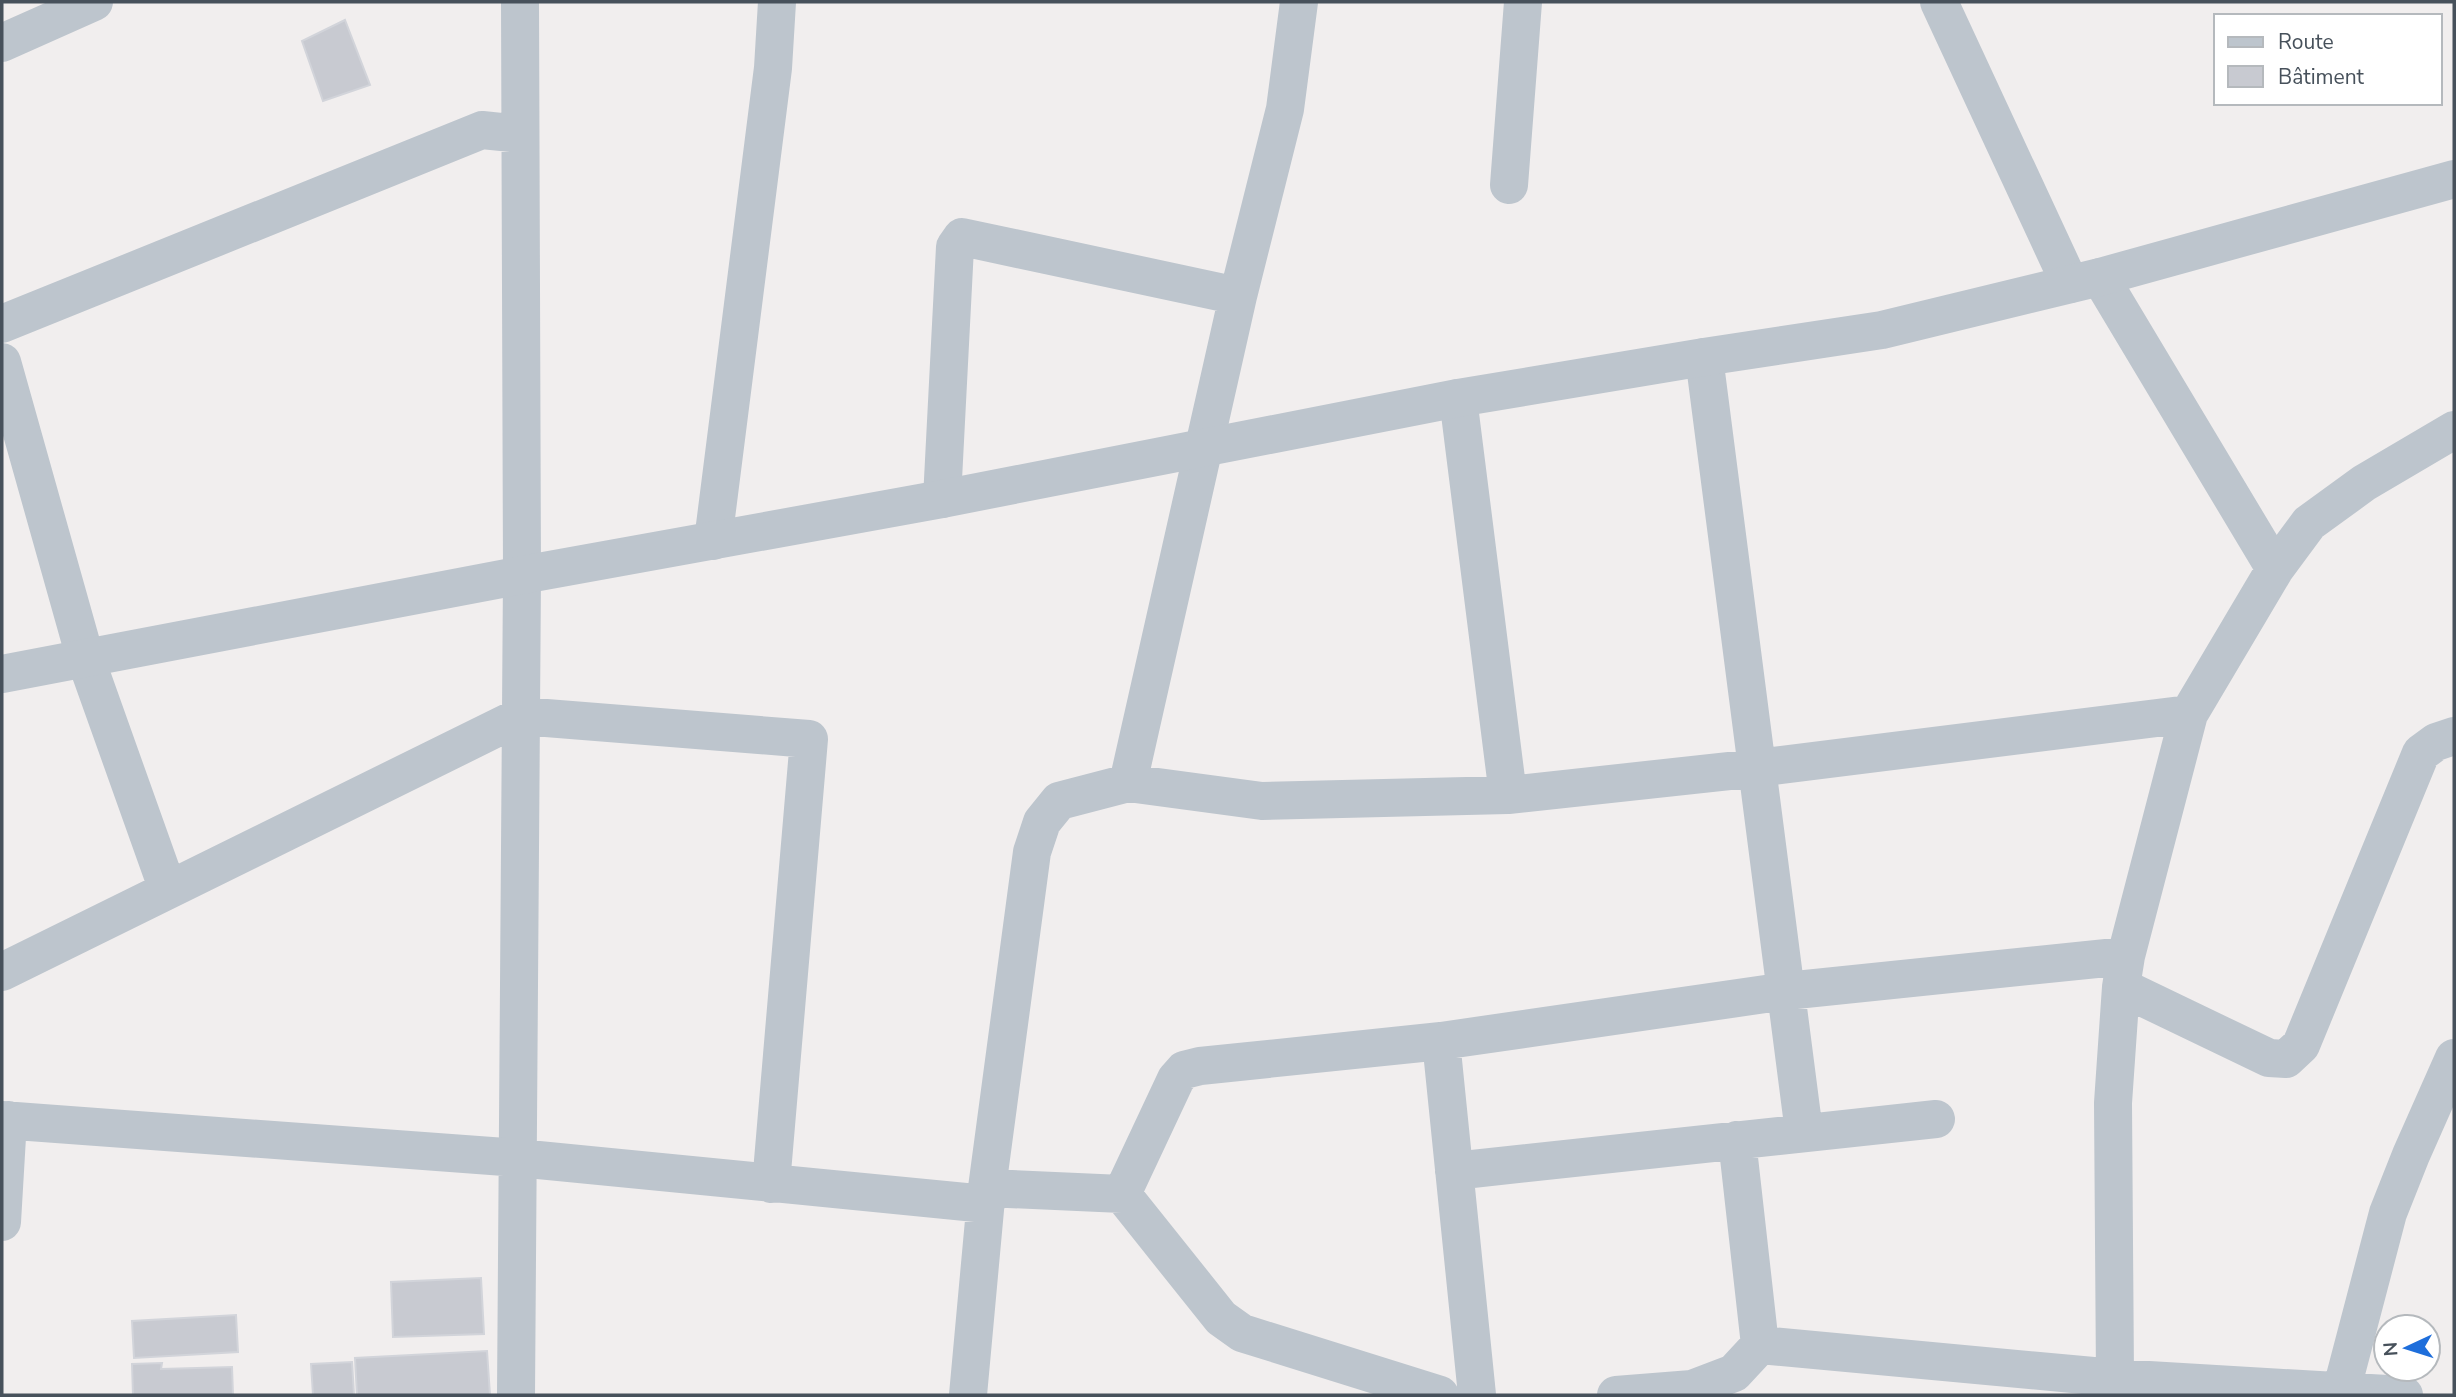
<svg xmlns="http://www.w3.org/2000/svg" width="2456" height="1397" font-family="'Nunito Sans',sans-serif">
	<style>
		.building { fill: #c8cad1; stroke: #d2d4da; stroke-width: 2 }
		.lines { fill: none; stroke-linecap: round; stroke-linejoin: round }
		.minor { stroke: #bdc5cd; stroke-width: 38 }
		.tertiary { stroke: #bdc5cd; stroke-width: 38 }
	</style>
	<rect width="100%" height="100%" fill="#f1eeee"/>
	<path class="building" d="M345 20 370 85 323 101 302 41Z
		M481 1278 484 1334 393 1337 391 1282Z
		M236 1315 238 1352 134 1358 132 1321Z
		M487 1351 490 1395H357L355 1358Z
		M352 1362 354 1395H313L311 1364Z
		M162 1363 161 1369 232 1367 233 1395H133L132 1364Z"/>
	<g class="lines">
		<path class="minor" d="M1939 2 2070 284
			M2 43 94 2
			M1509 185 1523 2
			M2100 277 2275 569
			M2 324 482 130 520 134
			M1704 357 1804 1132
			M2 362 85 657 168 890
			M1458 398 1508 795
			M942 499 955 247 962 237 1238 296
			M713 541 773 68 777 2
			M1128 783 1238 296 1285 109 1299 2
			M2 972 521 716 809 739 771 1184
			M2121 987 2269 1058 2286 1059 2301 1045 2421 753 2436 742 2454 736
			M1441 1041 1477 1395
			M2 1120 518 1158 986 1204
			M1737 1140 1760 1345 2115 1378 2404 1395
			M1454 1171 1936 1119
			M987 1188 1122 1194 1176 1079 1184 1070 1200 1066 1441 1041 1786 991 2126 956
			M1122 1194 1221 1318 1242 1333 1440 1395
			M2 1222 8 1120
			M2341 1392 2388 1213 2411 1155 2454 1058
			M516 1395 522 575 520 2
			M968 1395 987 1188 1032 852 1042 822 1059 801 1128 783 1262 801 1508 795 1757 768 2189 714 2275 569 2309 523 2364 483 2454 430
			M1616 1395 1692 1389 1734 1373 1760 1345
			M2101 1395 2115 1378 2113 1103 2121 987 2126 956 2189 714"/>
		<path class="tertiary" d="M2 674 522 575 942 499 1458 398 1704 357 1882 330 2100 277 2454 179"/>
	</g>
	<rect width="2456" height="1397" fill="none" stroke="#47515b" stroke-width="7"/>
	<rect x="2214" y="14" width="228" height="91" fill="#ffffff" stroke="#b5b9bd" stroke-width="2"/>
	<rect x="2228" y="37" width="35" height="10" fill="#bdc5cd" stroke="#b5b9bd" stroke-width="2"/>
	<text x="2278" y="49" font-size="21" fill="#47515b">Route</text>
	<rect x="2228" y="66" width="35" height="21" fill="#c8cad1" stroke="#b5b9bd" stroke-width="2"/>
	<text x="2278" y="84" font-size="21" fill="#47515b">Bâtiment</text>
	<g transform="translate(2407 1348) rotate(266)"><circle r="33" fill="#ffffff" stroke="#b5b9bd" stroke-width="2"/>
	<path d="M0-5L12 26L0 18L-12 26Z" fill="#1e6edb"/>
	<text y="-10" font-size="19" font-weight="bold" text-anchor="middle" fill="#47515b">N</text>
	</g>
</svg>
